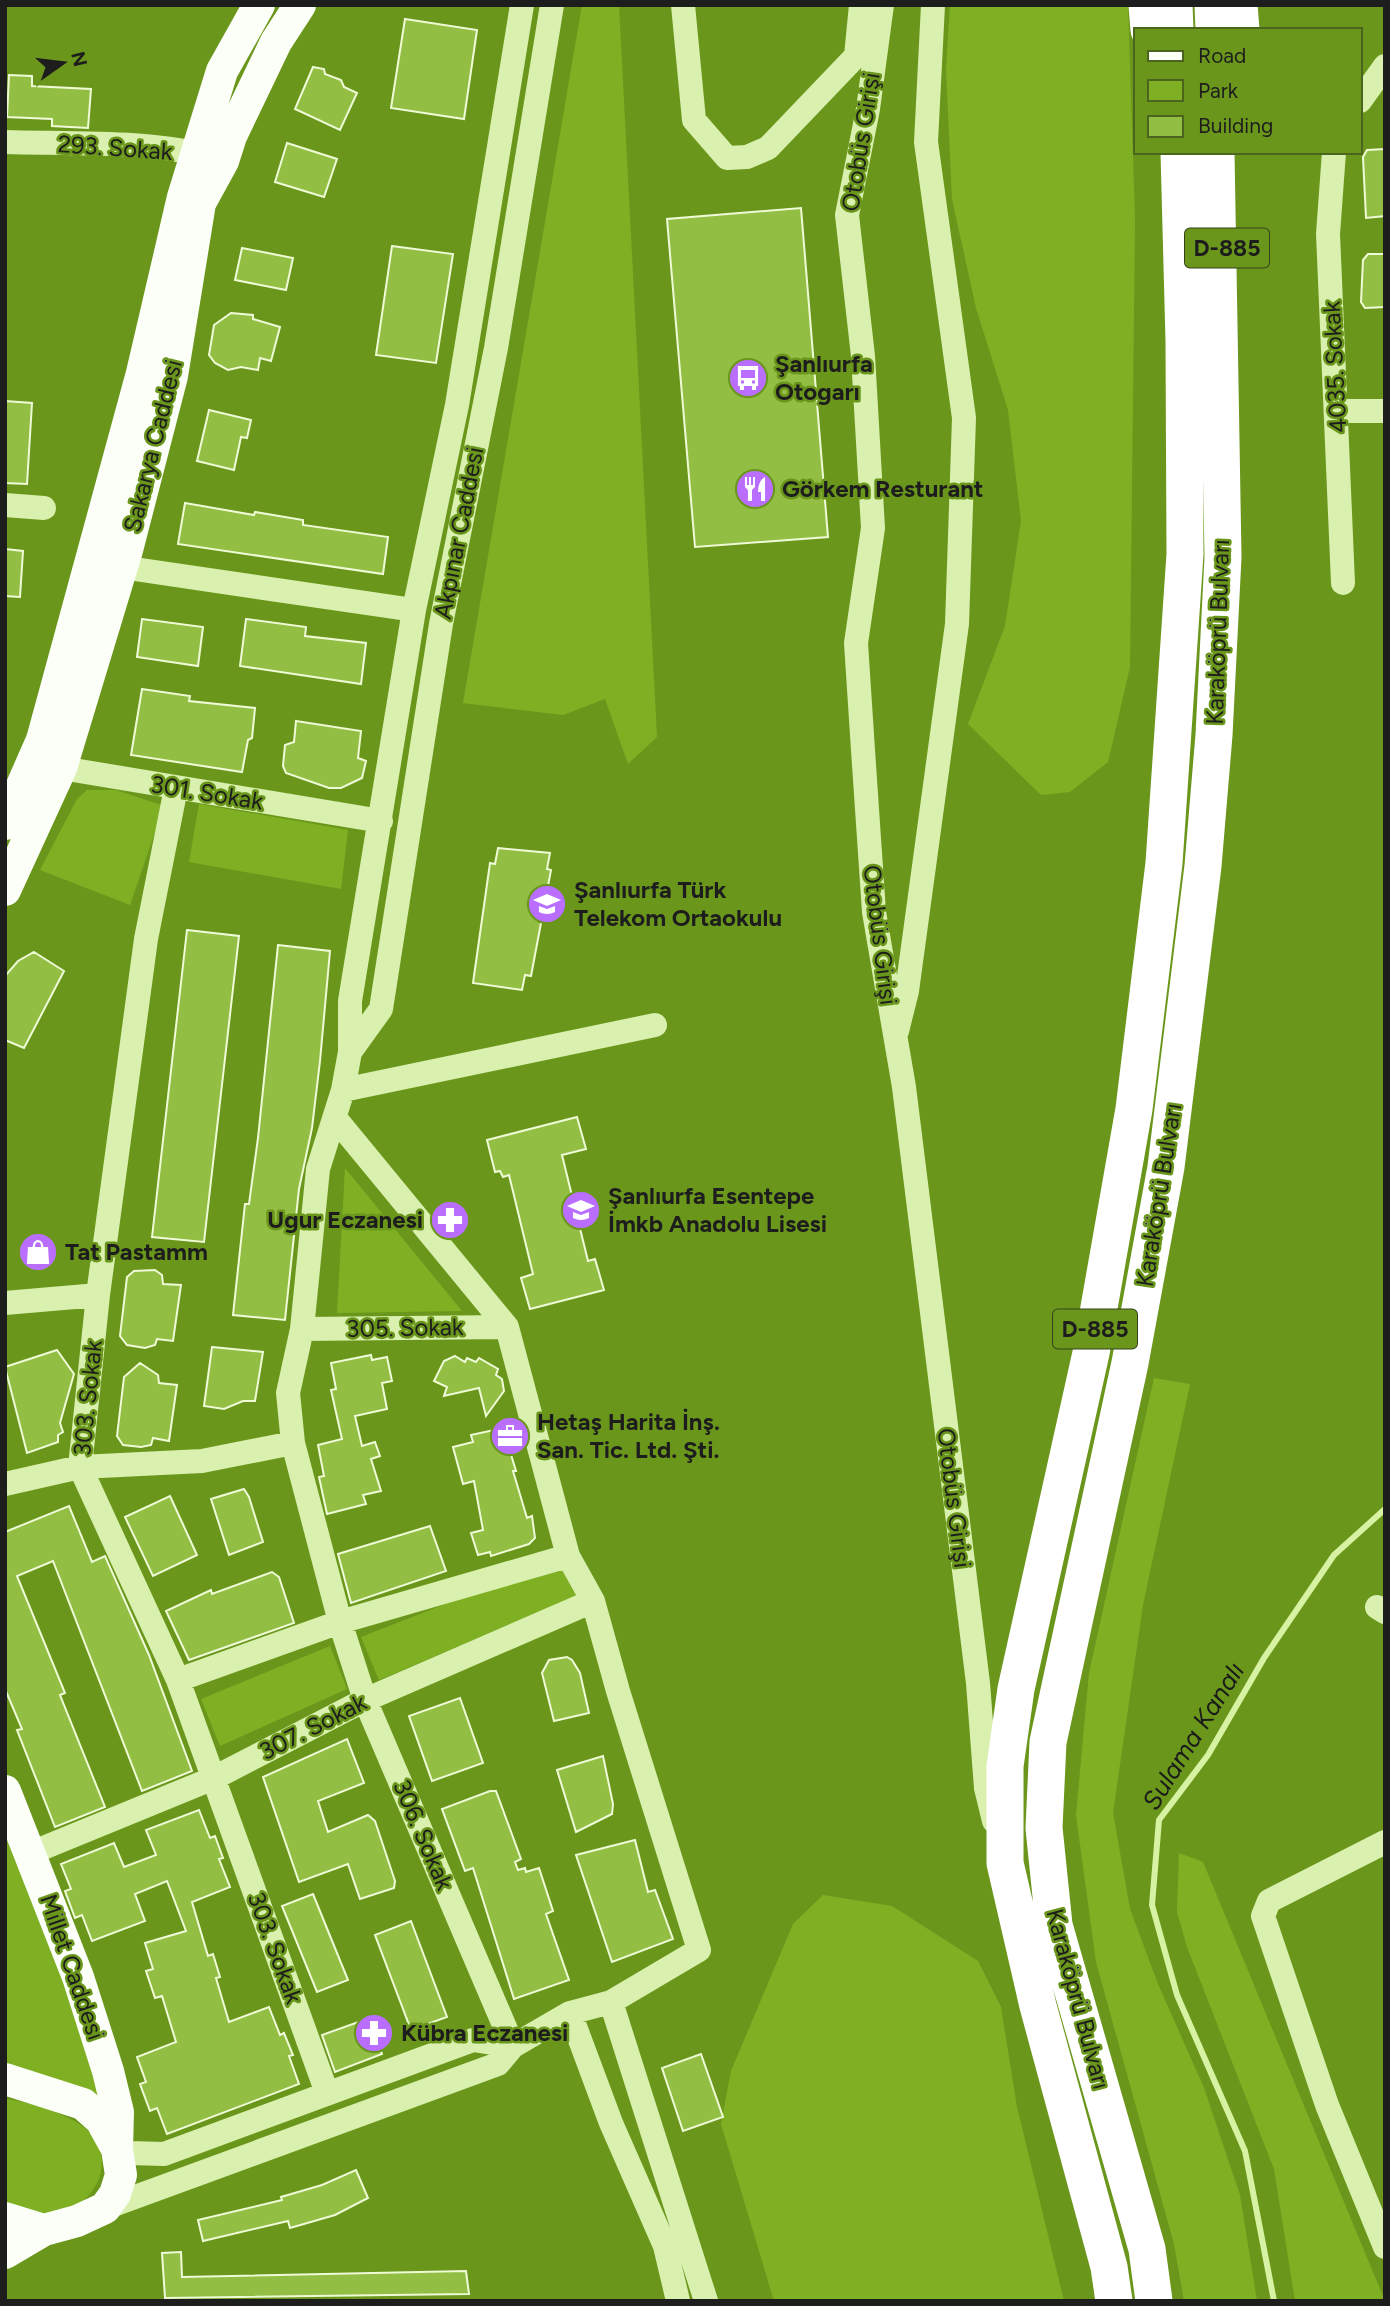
<svg xmlns="http://www.w3.org/2000/svg" width="1390" height="2306" font-family="Figtree,sans-serif">
	<style>
		.green { fill: #7fb024 }
		.lines { fill: none; stroke-linecap: round; stroke-linejoin: round }
		.stream { stroke: #d7f2a2; stroke-width: 6 }
		.building { fill: #92be44; stroke: #eefbd6; stroke-width: 2 }
		.minor { stroke: #d9f0af; stroke-width: 24 }
		.major { stroke: #fcfff8; stroke-width: 32 }
		.highway { stroke: #fff; stroke-width: 37 }
		.labels { text-anchor: middle; stroke-width: 5; stroke-linejoin: round; paint-order: stroke }
		.shield { fill: #6a971b; stroke: #34421c; stroke-width: 2 }
		.shield-label { font-size: 23px; font-weight: bold; fill: #1d1d1d }
		.street-label { font-size: 24px; fill: #1d1d1d; stroke: #6a971b }
		.poi-label { font-size: 24px; font-weight: bold; fill: #1d1d1d; stroke: #6a971b; text-anchor: start }
		.water-label { font-size: 26px; font-style: italic; fill: #1b1c1a; stroke: #6a971b }
	</style>
	<rect width="100%" height="100%" fill="#6a971b"/>
	<path class="green" d="M582 5H619L657 737 628 764 605 699 563 715 463 703Z
		M950 5H1128L1135 220 1130 667 1108 762 1070 792 1041 795 968 724 1005 626 1021 521 1008 410 976 308 952 199 946 70Z
		M87 790H116L164 806 130 905 40 870 77 799Z
		M199 804 348 830 341 889 189 862Z
		M345 1168 462 1311 337 1313Z
		M1154 1378 1190 1384 1143 1605 1113 1813 1130 1909 1158 1984 1204 2088 1240 2195 1257 2301H1184L1174 2244 1096 1962 1076 1815 1089 1673Z
		M568 1556 581 1594 379 1680 361 1637Z
		M330 1646 347 1689 220 1746 201 1699Z
		M5 1828 82 2031 102 2099 5 2070Z
		M1179 1853 1203 1862 1385 2301H1295L1274 2169 1187 1947 1177 1912Z
		M823 1895 892 1906 978 1961 1001 2007 1017 2107 1064 2301H774L721 2124 731 2071 793 1924Z
		M5 2099C27 2101 68 2114 85 2128 123 2162 91 2213 47 2216 35 2217 17 2209 5 2206Z"/>
	<g class="lines">
		<path class="stream" d="M1274 2301 1245 2151 1177 1995 1152 1905 1159 1820 1208 1755 1264 1658 1334 1555 1385 1509"/>
	</g>
	<path class="building" d="M405 19 477 30 464 119 391 108Z
		M313 67 324 69 325 74 341 80 344 87 357 93 340 130 295 109Z
		M9 75 32 76V86L91 89 88 128 52 126V119L7 117Z
		M287 143 337 159 324 197 275 182Z
		M1385 149V216L1366 218 1363 157 1367 150Z
		M801 208 828 537 695 547 667 219Z
		M392 246 453 254 436 363 376 355Z
		M242 248 293 258 286 290 235 280Z
		M1368 254H1385V307L1365 308 1361 302 1363 260Z
		M231 313 253 315V319L280 327 271 361 260 358 258 370 241 367 228 370 215 363 209 355 214 325Z
		M5 401 32 403 27 484 5 483Z
		M209 410 251 420 247 438 241 437 234 470 197 461Z
		M185 503 254 515 255 512 303 520V525L388 537 383 574 178 544Z
		M5 549 23 551 20 597 5 596Z
		M142 619 203 627 198 666 137 657Z
		M246 619 306 627 305 636 366 643 361 684 240 666Z
		M142 689 190 696 189 701 255 708 252 738 248 740 242 772 131 755Z
		M296 721 361 731 358 758 366 761 362 778 341 788H329L286 773 283 766 285 745 294 742Z
		M498 848 550 853 547 869 551 870 531 976 525 975 522 990 473 983 490 863 495 864Z
		M187 930 239 936 204 1242 152 1237Z
		M278 945 330 951 320 1061 312 1128 299 1189 285 1320 233 1315 245 1204H249L258 1138Z
		M34 952 64 971 24 1048 5 1040V976L18 961Z
		M577 1117 586 1149 562 1155 588 1261 595 1259 604 1290 530 1309 521 1278 533 1274 509 1175 503 1177 500 1171 495 1172 487 1140Z
		M155 1270 162 1275 163 1284 181 1285 173 1341 157 1339 155 1345 145 1348 127 1345 120 1336 127 1277 134 1271Z
		M212 1347 263 1352 255 1401H243L224 1409 204 1406Z
		M57 1350 74 1374 60 1423 63 1432 58 1435V1442L27 1453 5 1367Z
		M371 1355 372 1360 387 1357 392 1381 382 1383 387 1409 355 1416 362 1446 375 1442 380 1456 371 1459 381 1491 363 1495 366 1504 327 1514 319 1477 324 1476 318 1445 342 1439 331 1390 336 1389 331 1363Z
		M455 1356 465 1362 467 1358 476 1362 479 1358 498 1369 496 1375 502 1379 504 1391 486 1416 479 1388 444 1396 447 1387 434 1381 444 1361Z
		M140 1363 158 1375 159 1383 177 1385 169 1441 153 1438 151 1445 141 1447 123 1445 117 1436 124 1377Z
		M494 1430 506 1438 516 1471H513L527 1518 532 1516 535 1538 529 1544 491 1556 490 1552 478 1555 471 1533 483 1530 474 1481 463 1484 453 1447 473 1442 471 1435Z
		M244 1489 249 1497 263 1542 229 1555 211 1499Z
		M170 1496 197 1555 153 1576 125 1517Z
		M69 1506 92 1562 105 1556 149 1655 192 1771 142 1791 53 1561 17 1576 65 1693 60 1695 105 1807 55 1827 17 1730 22 1729 5 1689V1532Z
		M430 1526 446 1571 351 1603 338 1554Z
		M272 1572 279 1577 294 1623 189 1660 166 1611 211 1590 212 1594Z
		M567 1657 572 1660 580 1673 589 1713 554 1721 542 1673 549 1660Z
		M460 1698 483 1763 432 1781 409 1716Z
		M347 1739 364 1783 318 1801 328 1832 368 1815 375 1821 395 1881 394 1888 360 1899 348 1864 299 1882 263 1777Z
		M603 1756 613 1804 612 1814 576 1832 557 1770Z
		M490 1791H496L521 1859 515 1862 518 1870 525 1868 526 1872 539 1868 553 1911 546 1914 569 1980 514 1999 473 1868 465 1871 442 1809Z
		M199 1810 210 1838 215 1836 223 1858 219 1859 230 1887 192 1902 208 1956 213 1954 220 1977 216 1978 229 2022 269 2007 280 2035 284 2033 293 2055 289 2056 299 2084 167 2134 157 2108 150 2111 140 2084 146 2082 137 2057 176 2042 162 1996 155 1998 146 1971 153 1969 145 1943 186 1931 167 1881 135 1894 145 1921 92 1941 82 1915 75 1918 65 1891 71 1889 61 1864 114 1843 124 1867 156 1855 146 1830Z
		M635 1840 648 1892 655 1890 673 1939 612 1962 576 1855Z
		M313 1894 348 1980 317 1992 282 1906Z
		M411 1921 447 2017 411 2030 375 1935Z
		M364 2020 370 2036 375 2035 382 2054 335 2072 322 2035Z
		M701 2054 723 2117 683 2131 662 2068Z
		M356 2170 368 2198 335 2215 290 2228 288 2221 203 2241 198 2220 282 2200 281 2197 322 2185Z
		M181 2252 182 2277 466 2271 469 2294 165 2298 162 2253Z"/>
	<g class="lines">
		<path class="minor" d="M683 5 694 120 727 158 747 157 768 148 856 56 861 5
			M882 5 868 109 847 215 863 356 873 528 856 643 863 750 874 912 904 1087 978 1683 986 1788 994 1821
			M1360 101 1385 66
			M5 142C65 144 157 140 212 158
			M1334 152 1328 234 1343 583
			M1337 411H1385
			M5 505 44 508
			M121 567 414 610
			M43 765 381 821
			M176 788 146 939 98 1295 80 1467 178 1680 327 2093
			M897 1031 907 991 957 624 964 418 926 142 933 5
			M350 1052 381 1009 441 624 496 348 552 5
			M343 1090 655 1025
			M5 1303 98 1295
			M302 1329 507 1327
			M5 1484 80 1467 202 1461 293 1443
			M1377 1607 1385 1612
			M178 1680 340 1622 568 1556
			M1385 1842 1269 1901 1263 1916 1327 2105 1385 2247
			M31 1853 214 1778 365 1700 593 1601
			M611 2002 706 2301
			M570 2013 611 2123 665 2246 678 2301
			M513 2046 365 1700 340 1622 293 1443 288 1393 302 1329 318 1169 343 1090 350 1052V1001L414 610 457 405 522 5
			M117 2149 129 2153 164 2154 473 2040 513 2046
			M105 2208 498 2064 513 2046 570 2013 611 2002 699 1950 618 1691 593 1601 568 1556 507 1327 335 1118"/>
		<path class="major" d="M5 824 42 740 142 373 183 197 222 71 259 5
			M5 890 61 768 127 550 172 376 200 203 223 161 231 136 276 42 300 5
			M5 1791 78 1977 108 2071 118 2112 117 2149
			M5 2079 83 2104 101 2120 117 2149 121 2175 115 2194 105 2208 77 2221 44 2230 5 2218
			M5 2253 44 2230"/>
		<path class="highway" d="M1147 5 1149 30
			M1174 5 1175 30
			M1213 5 1214 30
			M1239 5 1241 30
			M1114 2301 1109 2267 1038 2006 1005 1863V1766L1016 1689 1091 1353 1134 1109 1164 863 1185 554 1184 341 1179 152
			M1154 2301 1147 2249 1054 1925 1044 1828 1048 1742 1130 1363 1166 1167 1203 866 1214 735 1223 557 1216 152"/>
	</g>
	<defs>
		<g id="bus-disc" transform="scale(2.0125)"><circle r="9.5" fill="#b96eff" stroke="#6a971b"/><path d="M-5-6H5V4H4V6H2V4H-2V6H-4V4H-5ZM-3.5-4V0h7V-4ZM-3.5 1.2v1.5H-2V1.2ZM2 1.2v1.5H3.5V1.2Z" fill="#fff"/></g>
		<g id="restaurant-disc" transform="scale(2.0125)"><circle r="9.5" fill="#b96eff" stroke="#6a971b"/><path d="M-5-6h1v4h1v-4h1v4h1v-4h1v5L-1.5 .5V6h-2V.5L-5-1ZM5-6V6H3V1.5H1.5Q1.5-4 5-6Z" fill="#fff"/></g>
		<g id="school-disc" transform="scale(2.0125)"><circle r="9.5" fill="#b96eff" stroke="#6a971b"/><path d="M0-5L7-2L0 1L-7-2ZM-4 1L0 2.5L4 1V4Q0 6-4 4Z" fill="#fff"/></g>
		<g id="pharmacy-disc" transform="scale(2.0125)"><circle r="9.5" fill="#b96eff" stroke="#6a971b"/><path d="M-2-6h4v4h4v4h-4v4h-4v-4h-4v-4h4Z" fill="#fff"/></g>
		<g id="shop-disc" transform="scale(2.0125)"><circle r="9.5" fill="#b96eff" stroke="#6a971b"/><path d="M-5-2.5h2.3a2.7 3.5 0 0 1 5.4 0H5L5.5 6h-11ZM-1.5-2.5h3a1.5 2.3 0 0 0-3 0Z" fill="#fff"/></g>
		<g id="office-disc" transform="scale(2.0125)"><circle r="9.5" fill="#b96eff" stroke="#6a971b"/><path d="M-6-3h4V-5.5h4V-3h4V5H-6ZM-1-4.5V-3h2v-1.5ZM-6 0V1H6V0Z" fill="#fff"/></g>
	</defs>
	<g fill-rule="evenodd">
		<use href="#bus-disc" x="748" y="378"/>
		<use href="#restaurant-disc" x="755" y="489"/>
		<use href="#school-disc" x="547" y="904"/>
		<use href="#school-disc" x="581" y="1210"/>
		<use href="#pharmacy-disc" x="450" y="1220"/>
		<use href="#shop-disc" x="38" y="1252"/>
		<use href="#office-disc" x="510" y="1436"/>
		<use href="#pharmacy-disc" x="374" y="2033"/>
	</g>
	<g class="labels">
		<g class="shield">
			<rect x="1185" y="228.5" width="84" height="39" rx="5"/>
			<rect x="1053" y="1309.5" width="84" height="39" rx="5"/>
		</g>
		<g class="shield-label">
			<text x="1227" y="256">D-885</text>
			<text x="1095" y="1337">D-885</text>
		</g>
		<g class="street-label">
			<text transform="translate(861 142) rotate(-81)" y="8">Otobüs Girişi</text>
			<text transform="translate(115 148) rotate(4)" y="8">293. Sokak</text>
			<text transform="translate(1335 367) rotate(-93)" y="8">4035. Sokak</text>
			<text transform="translate(153 446) rotate(-76)" y="8">Sakarya Caddesi</text>
			<text transform="translate(459 533) rotate(-79)" y="8">Akpınar Caddesi</text>
			<text transform="translate(1218 632) rotate(-88)" y="8">Karaköprü Bulvarı</text>
			<text transform="translate(207 793) rotate(9)" y="8">301. Sokak</text>
			<text transform="translate(880 935) rotate(83)" y="8">Otobüs Girişi</text>
			<text transform="translate(1159 1195) rotate(-81)" y="8">Karaköprü Bulvarı</text>
			<text transform="translate(405 1328) rotate(-1)" y="8">305. Sokak</text>
			<text transform="translate(88 1398) rotate(-84)" y="8">303. Sokak</text>
			<text transform="translate(954 1498) rotate(83)" y="8">Otobüs Girişi</text>
			<text transform="translate(313 1727) rotate(-27)" y="8">307. Sokak</text>
			<text transform="translate(423 1835) rotate(67)" y="8">306. Sokak</text>
			<text transform="translate(275 1948) rotate(70)" y="8">303. Sokak</text>
			<text transform="translate(72 1967) rotate(71)" y="8">Millet Caddesi</text>
			<text transform="translate(1078 1999) rotate(75)" y="8">Karaköprü Bulvarı</text>
		</g>
		<g class="poi-label">
			<text x="775" y="372">Şanlıurfa<tspan x="775" dy="28">Otogarı</tspan></text>
			<text x="782" y="497">Görkem Resturant</text>
			<text x="574" y="898">Şanlıurfa Türk<tspan x="574" dy="28">Telekom Ortaokulu</tspan></text>
			<text x="608" y="1204">Şanlıurfa Esentepe<tspan x="608" dy="28">İmkb Anadolu Lisesi</tspan></text>
			<text x="423" y="1228" text-anchor="end">Ugur Eczanesi</text>
			<text x="65" y="1260">Tat Pastamm</text>
			<text x="537" y="1430">Hetaş Harita İnş.<tspan x="537" dy="28">San. Tic. Ltd. Şti.</tspan></text>
			<text x="401" y="2041">Kübra Eczanesi</text>
		</g>
		<g class="water-label">
			<text transform="translate(1193 1736) rotate(-58)" y="9">Sulama Kanalı</text>
		</g>
	</g>
	<rect width="1390" height="2306" fill="none" stroke="#1d1d1d" stroke-width="14"/>
	<rect x="1134" y="28" width="228" height="126" fill="#6a971b" stroke="#4b661c" stroke-width="2"/>
	<rect x="1148" y="51" width="35" height="10" fill="#fcfff8" stroke="#4b661c" stroke-width="2"/>
	<text x="1198" y="63" font-size="21" fill="#1d1d1d">Road</text>
	<rect x="1148" y="80" width="35" height="21" fill="#7fb024" stroke="#4b661c" stroke-width="2"/>
	<text x="1198" y="98" font-size="21" fill="#1d1d1d">Park</text>
	<rect x="1148" y="116" width="35" height="21" fill="#92be44" stroke="#4b661c" stroke-width="2"/>
	<text x="1198" y="133" font-size="21" fill="#1d1d1d">Building</text>
	<g transform="translate(63 63) rotate(76)" stroke="#6a971b" stroke-width="5" paint-order="stroke">
	<path d="M0-5L12 26L0 18L-12 26Z" fill="#1d1d1d"/>
	<text y="-10" font-size="19" font-weight="bold" text-anchor="middle" fill="#1d1d1d">N</text>
	</g>
</svg>
